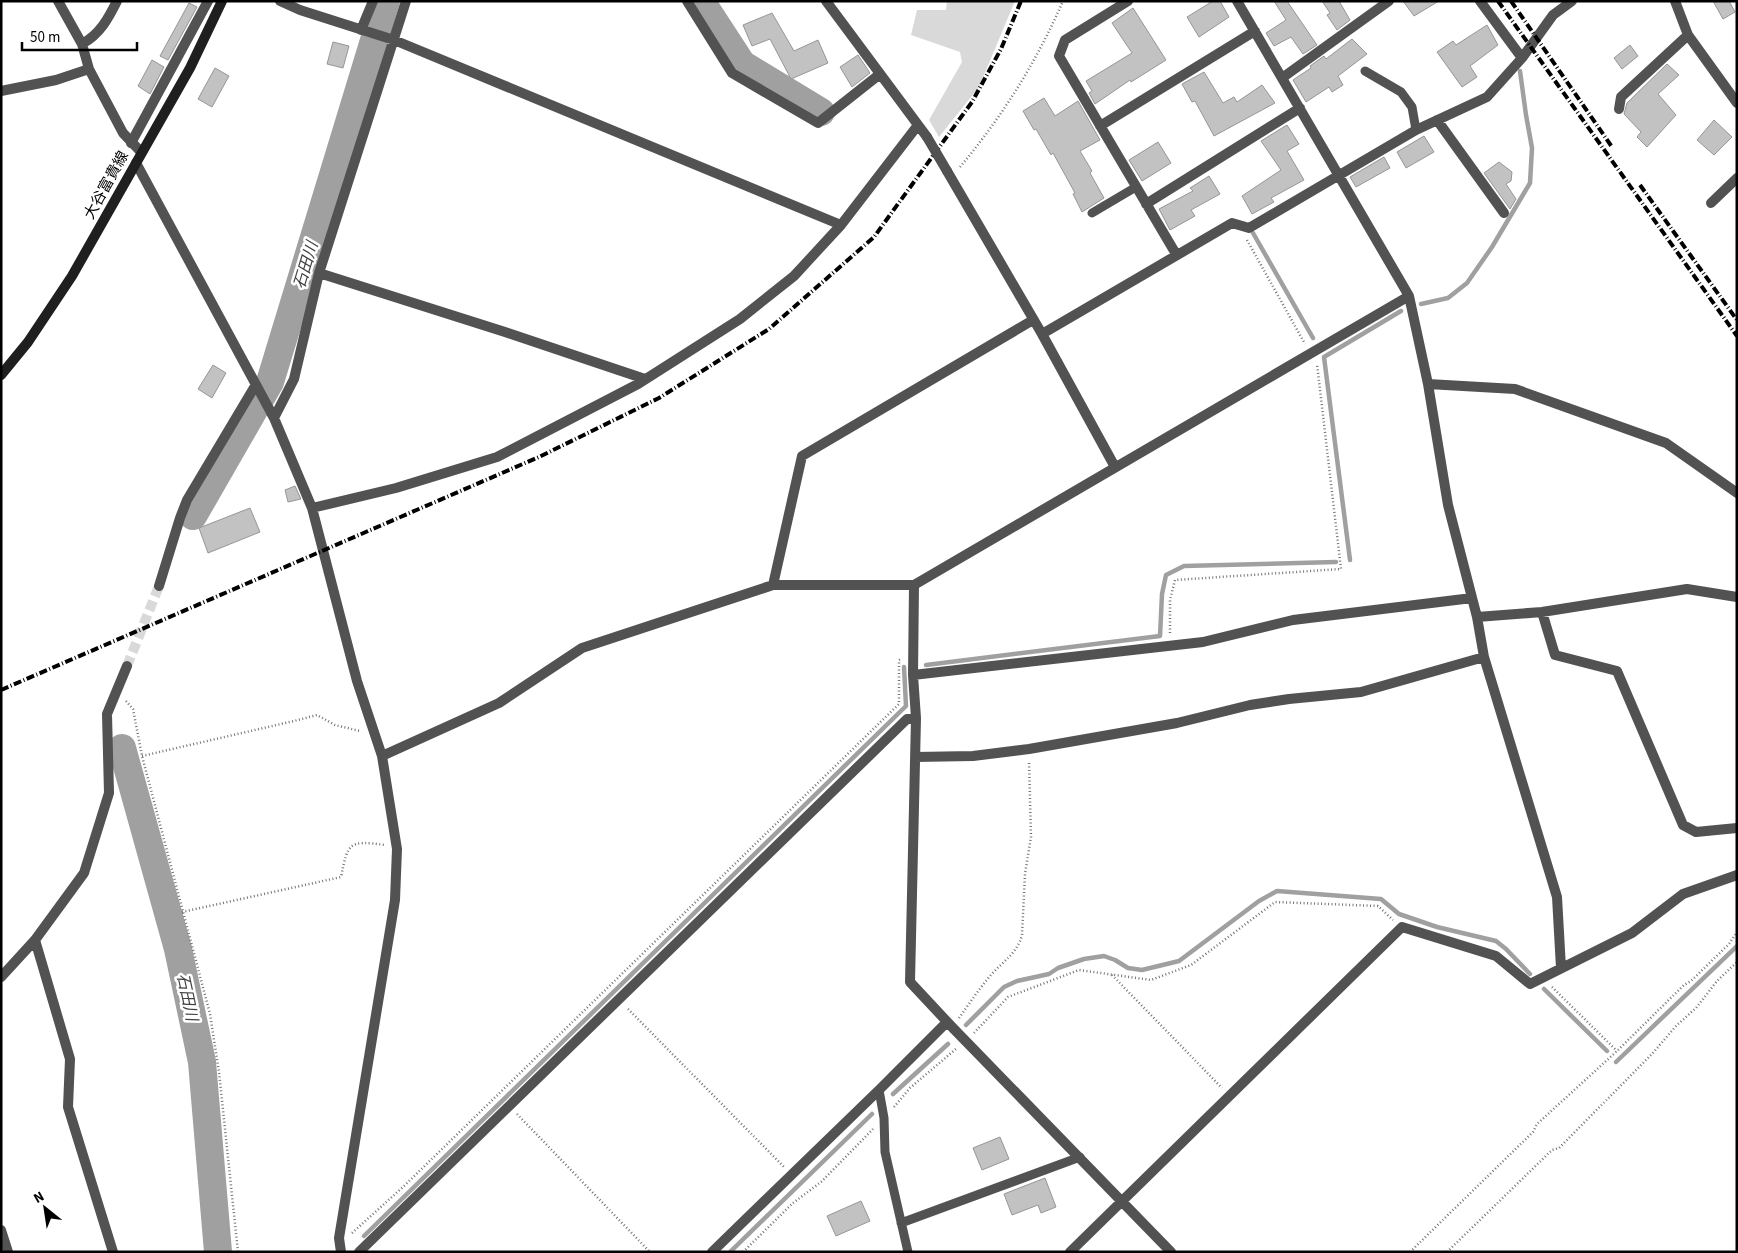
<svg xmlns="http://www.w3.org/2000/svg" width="1738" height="1253" font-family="'Source Sans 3','Noto Sans JP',sans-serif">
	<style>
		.green { fill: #d9d9d9 }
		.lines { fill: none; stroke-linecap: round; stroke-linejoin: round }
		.stream { stroke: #a0a0a0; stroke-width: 4.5 }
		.river { stroke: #a0a0a0; stroke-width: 28 }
		.building { fill: #c2c2c2; stroke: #969696 }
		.minor-tunnel { stroke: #d9d9d9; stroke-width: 10; stroke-dasharray: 10 5; stroke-linecap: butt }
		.path { stroke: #747474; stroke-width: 2.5; stroke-dasharray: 1 2.5; stroke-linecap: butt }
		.service { stroke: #525252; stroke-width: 9 }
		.pedestrian { stroke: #525252; stroke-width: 10 }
		.minor { stroke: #525252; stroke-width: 10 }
		.secondary { stroke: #1f1f1f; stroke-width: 10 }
		.rail { stroke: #000; stroke-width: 4; stroke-dasharray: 8 2.5 1 2.5; stroke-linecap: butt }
		.minor-bridge { stroke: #525252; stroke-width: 10 }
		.labels { text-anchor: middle; stroke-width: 5; stroke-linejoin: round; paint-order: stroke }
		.street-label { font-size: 15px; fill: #000; stroke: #fff }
		.water-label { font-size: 16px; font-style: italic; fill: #414141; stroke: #fff }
	</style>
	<rect width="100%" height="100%" fill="#fff"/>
	<path class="green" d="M947 1H1015L979 87 939 137 929 120 962 62 960 52 911 35 917 10H946Z"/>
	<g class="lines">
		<path class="stream" d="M1253 233 1313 338
			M1421 304 1448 298 1467 283 1492 247 1530 183 1532 148 1526 115 1520 71
			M1350 560 1324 357 1401 311
			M926 665 1160 636 1162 594 1166 575 1184 566 1336 562
			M1544 989 1607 1051
			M966 1025 1004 987 1017 981 1049 974 1058 968 1084 959 1104 956 1115 960 1128 968 1142 970 1179 961 1259 901 1277 891 1381 899 1399 914 1437 927 1496 941 1506 949 1530 974
			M1616 1062 1737 946
			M893 1094 948 1044
			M364 1236 906 706 904 667
			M730 1252 872 1114"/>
		<path class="river" d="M701 1 742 64 821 112
			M193 516 270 382 386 1
			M122 748 178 949 202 1062 218 1252"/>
	</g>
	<path class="building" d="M1213 1H1220L1229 17 1199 37 1187 17Z
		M1274 1H1287L1317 45 1303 54 1291 37 1274 46 1266 33 1286 20Z
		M1322 1H1339L1350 20 1337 30 1327 15 1330 13Z
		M1403 1H1439L1414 16Z
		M1713 1H1729L1735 12 1723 19Z
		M189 3 197 7 168 60 160 56Z
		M1133 8 1166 60 1131 82 1130 80 1095 104 1089 93 1092 91 1086 81 1132 53 1112 23Z
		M772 13 794 51 818 40 828 63 791 79 770 39 752 46 743 25Z
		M1487 25 1498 45 1470 66 1477 77 1462 87 1437 52 1453 41 1456 45Z
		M1352 39 1367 54 1338 76 1343 85 1332 92 1329 87 1306 102 1293 80 1311 68 1310 66 1324 56 1326 59Z
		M333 42 349 46 343 68 327 64Z
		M1630 45 1638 56 1622 69 1614 58Z
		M858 55 870 73 852 87 840 67Z
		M152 60 164 67 150 94 138 86Z
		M1667 64 1679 75 1658 94 1676 115 1647 147 1637 137 1641 132 1624 114 1627 103Z
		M215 68 229 76 212 107 198 99Z
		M1204 72 1223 103 1234 97 1237 102 1262 85 1275 103 1214 136 1195 101 1192 102 1182 84Z
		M1044 98 1055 116 1078 101 1100 140 1080 151 1092 171 1090 173 1104 198 1082 212 1073 194 1075 193 1053 153 1051 155 1036 129 1034 130 1023 111Z
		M1714 120 1732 137 1714 155 1697 140Z
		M1287 125 1299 144 1287 151 1304 180 1271 198 1274 202 1252 214 1242 196 1281 170 1261 141Z
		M1424 136 1434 152 1406 168 1397 152Z
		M1158 142 1171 163 1142 181 1129 160Z
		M1384 157 1390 168 1356 187 1350 177Z
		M1499 162 1512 172 1511 181 1506 184 1516 199 1510 209 1484 173Z
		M1209 176 1220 194 1191 210 1195 216 1170 230 1159 209 1193 191 1190 188Z
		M213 365 226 373 212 398 198 389Z
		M295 486 301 499 288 502 285 490Z
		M250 508 260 532 208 553 199 528Z
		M1000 1137 1009 1159 982 1170 973 1148Z
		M1045 1178 1056 1207 1041 1213 1038 1205 1012 1215 1004 1194Z
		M861 1201 870 1221 836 1236 827 1216Z"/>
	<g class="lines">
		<path class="minor-tunnel" d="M127 666 159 586"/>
		<path class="path" d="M960 167C1002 117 1037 61 1063 1
			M1247 240 1305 344
			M1170 633V600L1175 580 1341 569 1317 364
			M126 701 133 709 142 756 210 1014 219 1072 238 1252
			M142 756 294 721 317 715 335 725 360 731
			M182 912 341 877C348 843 348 840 385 845
			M1112 975 1222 1088
			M1552 987 1617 1051
			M628 1009 784 1167
			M959 1018C969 1004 979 989 990 976 1002 962 1017 954 1022 935L1025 874 1031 837 1029 761
			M974 1033 1008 997 1079 970 1151 980 1191 965 1275 902 1378 906 1393 920
			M894 1107 910 1088 957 1048
			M517 1114 650 1252
			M352 1233 403 1187 899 704V660L901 659
			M743 1252 793 1203 821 1182 873 1129
			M1410 1252 1533 1132 1537 1124 1617 1051 1684 985 1691 981 1729 944 1737 932
			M1447 1252 1552 1150 1559 1148 1652 1054 1676 1026 1696 1008 1717 981 1737 962"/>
		<path class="service" d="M1365 71 1401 92 1412 107 1416 130
			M1092 213 1136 187
			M879 1090 884 1118 885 1152 908 1252
			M901 1223 1080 1157"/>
		<path class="pedestrian" d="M131 143 208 1"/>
		<path class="minor" d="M58 1 82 44 89 69 123 133 141 152
			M280 1 300 10 394 40 841 225 918 125
			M687 1 732 73 818 123 880 74
			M826 1 927 137
			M1128 1 1065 40 1059 56 1176 254
			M1237 1 1409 296 1428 384 1448 505 1477 617 1484 657 1557 897 1561 968
			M1480 1 1522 58
			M1675 1 1688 35 1737 103
			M361 30 373 1
			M82 44C100 34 108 19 117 1
			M1282 78 1389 1
			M1 91 56 80 89 69
			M1619 109 1621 97 1688 35
			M1437 120 1504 213
			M1100 126 1255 31
			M136 163 274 418 294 379 319 273 406 1
			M947 171 1042 334 1115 467
			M1711 203 1737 178
			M1146 204 1300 108
			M319 273 505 332 645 379
			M1042 334 1232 223 1249 228 1416 130 1487 97 1522 58 1553 15 1572 1
			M1428 384 1515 389 1666 443 1737 493
			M274 418 312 508 357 681 382 756 397 849 395 900 339 1238 341 1252
			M312 508 396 488 497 457 638 384 740 319 794 276 841 225
			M773 585 802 456 1033 320
			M914 585 913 675 916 718 910 982 952 1027 1171 1252
			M159 586 180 518 187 500 255 386
			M1542 612 1555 655 1617 671 1683 825 1696 832 1737 828
			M1477 617 1542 612 1687 589 1737 597
			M913 675 1203 642 1293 620 1472 598
			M382 756 499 703 582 648 773 585H914L1409 296
			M915 757 973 756 1029 749 1177 723 1250 705 1289 699 1361 692 1484 657
			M35 940 70 1059 68 1107 113 1252
			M1 977 35 940 84 873 109 793 107 714 127 666
			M1 1230 8 1252
			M359 1252 907 719 916 718
			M712 1252 879 1090 947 1022
			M1070 1252 1402 927 1496 956 1530 984 1632 933 1683 894 1737 875"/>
		<path class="secondary" d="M1 375 28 342 72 276 190 68 222 1"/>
		<path class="rail" d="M1498 1 1737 336
			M1511 1 1612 147
			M1640 185 1737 320
			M1 690 539 457 659 398 769 329 874 237 972 102 1001 49 1021 1"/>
		<path class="minor-bridge" d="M927 137 947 171"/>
	</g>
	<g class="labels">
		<g class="street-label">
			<text transform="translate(106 185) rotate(-61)" y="5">大谷富貴線</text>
		</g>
		<g class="water-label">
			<text transform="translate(305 265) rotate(-73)" y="6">石田川</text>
			<text transform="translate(188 997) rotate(78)" y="6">石田川</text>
		</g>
	</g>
	<rect width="1738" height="1253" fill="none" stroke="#000000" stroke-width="5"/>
	<g transform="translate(45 1208) rotate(330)" stroke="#ffffff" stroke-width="4" paint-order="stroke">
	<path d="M0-4L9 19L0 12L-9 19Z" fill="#000000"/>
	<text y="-8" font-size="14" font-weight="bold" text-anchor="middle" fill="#000000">N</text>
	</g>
	<path d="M22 42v8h115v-8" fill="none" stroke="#000000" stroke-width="2.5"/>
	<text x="30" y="42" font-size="15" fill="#000000" stroke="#ffffff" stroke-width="4" paint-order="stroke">50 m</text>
</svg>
